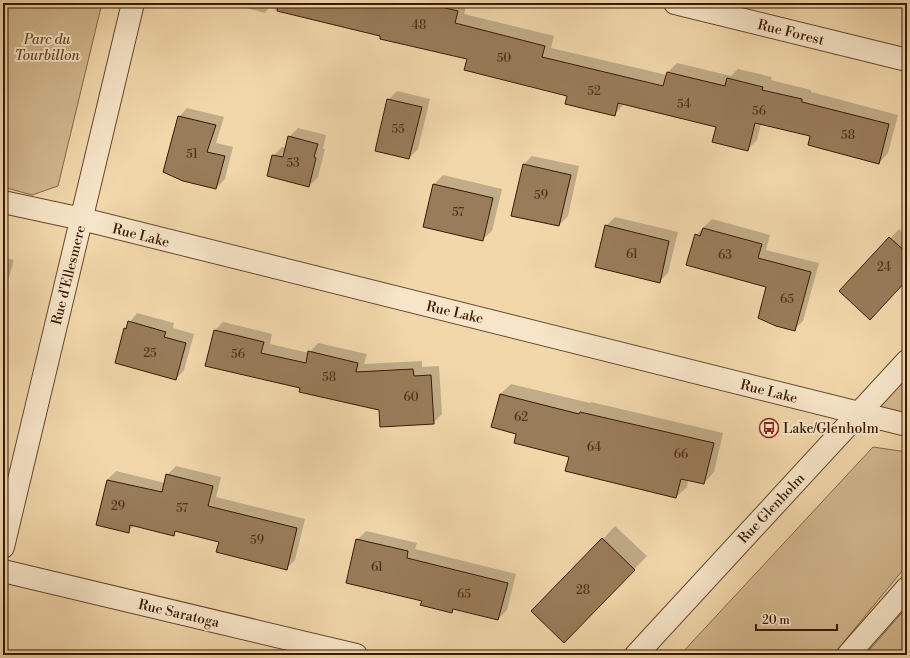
<svg xmlns="http://www.w3.org/2000/svg" width="910" height="658" font-family="'Libre Bodoni',serif">
	<style>
		.green { fill: #d2b78e; stroke: #866849 }
		.shadow { fill: #0003 }
		.building { fill: #997c5a; stroke: #391904 }
		.lines { fill: none; stroke-linecap: round; stroke-linejoin: round }
		.minor-casing { stroke: #67482e; stroke-width: 24 }
		.minor { stroke: #f6e5c8; stroke-width: 22 }
		.labels { text-anchor: middle; stroke-width: 4; stroke-linejoin: round; paint-order: stroke }
		.number-label { font-size: 12px; fill: #51321a }
		.street-label { font-size: 14px; fill: #391904; stroke: #f6e5c8 }
		.park-label { font-size: 14px; font-style: italic; fill: #67482d; stroke: #f6e5c8 }
		.poi-label { font-size: 14px; fill: #391904; stroke: #f6e5c8; text-anchor: start }
	</style>
	<rect width="100%" height="100%" fill="#f1d7aa"/>
	<filter id="stains"><feTurbulence type="fractalNoise" baseFrequency=".005" numOctaves="4"/><feColorMatrix values="0 0 0 0 .2 0 0 0 0 .09 0 0 0 0 .02 0 0 0 .5 -.17"/></filter>
	<radialGradient id="worn" r=".72"><stop offset=".6" stop-color="#630" stop-opacity="0"/><stop offset="1" stop-color="#630" stop-opacity=".3"/></radialGradient>
	<path class="green" d="M3 3H102L58 186 32 195 3 187Z
		M907 361V425L858 414Z
		M873 447 907 452V565L833 655H680Z
		M907 607V655H865Z"/>
	<path class="shadow" d="M227 3H467L464 14 554 36 551 48 667 75 668 72 677 63 731 76 738 69 772 77 771 80 811 90V92L898 115 888 153 879 163 811 136 761 123 757 140 747 150 717 126 625 103 614 115 568 95 468 58 269 8 265 13Z
		M397 91 430 99 418 149 409 158 388 100Z
		M187 108 224 117 216 143 233 147 225 179 216 188 179 117Z
		M298 128 326 135 323 149H325L318 177 309 186 273 156 282 147 287 148 289 137Z
		M532 156 579 166 568 216 559 225 523 165Z
		M443 175 502 189 492 231 483 239 434 184Z
		M615 217 678 232 668 273 659 282 606 226Z
		M712 219 770 235 766 250 819 263 803 321 794 329 767 286 696 235Z
		M899 229 907 237V280L841 291Z
		M3 257 14 260 3 298Z
		M137 313 174 323 173 328 194 334 184 370 176 379 125 328Z
		M223 322 272 334 270 344 309 353 318 343 367 354 364 364 422 361V367L439 366 442 414 433 423 301 387 214 331Z
		M511 384 590 403 591 402 723 433 714 472 704 483 688 480 687 487 676 497 570 456 517 433 492 427 500 394Z
		M176 466 221 477 216 497 305 519 295 560 286 569 220 541 177 531 173 534 135 525 128 531 107 480 116 471 165 483 167 475Z
		M615 526 647 556 577 629 603 539Z
		M366 531 417 543 415 549 516 574 507 610 498 619 455 608 451 612 423 600 357 540Z
		M86 650 102 655H81Z"/>
	<path class="building" d="M278 3H425L458 11 455 23 545 46 542 57 663 86 667 72 725 86 727 78 763 87 762 90 802 99V102L889 124 879 164 808 145 810 136 755 123 748 151 712 142 716 127 618 103 615 116 565 104 567 96 464 70 467 59 380 39V36L277 11Z
		M387 99 422 107 409 159 375 151Z
		M178 116 216 125 207 152 225 156 216 189 183 181 163 172Z
		M288 136 318 144 314 157 316 158 309 187 267 176 272 155 283 157Z
		M523 164 571 175 559 226 511 216Z
		M433 184 493 198 483 241 423 227Z
		M605 225 669 241 660 283 595 267Z
		M703 228 762 244 758 258 811 272 795 331 776 326 758 318 766 287 686 265 695 234 700 236Z
		M889 237 907 253V280L870 320 839 291Z
		M128 321 166 332 164 337 186 343 176 380 115 363 124 328 126 329Z
		M214 330 264 342 261 353 306 363 308 351 358 363 356 372 413 369 414 376 431 375 434 424 380 427 379 410 299 392 300 388 205 366Z
		M500 394 579 414 580 412 714 443 704 484 681 479 676 498 565 471 569 457 514 443 516 434 491 427Z
		M166 474 213 486 208 506 297 528 287 570 216 552 219 542 175 531 174 536 130 525 129 533 96 525 107 480 162 492Z
		M602 538 635 570 564 643 531 611Z
		M356 539 408 551 407 558 508 583 498 620 453 609 452 613 420 605 422 601 346 583Z"/>
	<g class="lines">
		<g class="minor-casing">
			<path id="minor" d="M675 3 907 60
				M3 202 82 219 907 425
				M3 547 133 3
				M3 571 356 655
				M636 655 907 361
				M848 655 907 588"/>
		</g>
		<use href="#minor" class="minor"/>
	</g>
	<defs>
		<g id="bus-ring" transform="scale(1)"><circle r="9.5" fill="#f6e5c8" stroke="#8f2418" stroke-width="1.5"/><path d="M-5-6H5V4H4V6H2V4H-2V6H-4V4H-5ZM-3.5-4V0h7V-4ZM-3.5 1.2v1.5H-2V1.2ZM2 1.2v1.5H3.5V1.2Z" fill="#8f2418"/></g>
	</defs>
	<g fill-rule="evenodd">
		<use href="#bus-ring" x="769" y="428"/>
	</g>
	<g class="labels">
		<g class="number-label">
			<text x="419" y="29">48</text>
			<text x="504" y="62">50</text>
			<text x="594" y="95">52</text>
			<text x="684" y="108">54</text>
			<text x="759" y="115">56</text>
			<text x="398" y="133">55</text>
			<text x="848" y="139">58</text>
			<text x="192" y="158">51</text>
			<text x="293" y="167">53</text>
			<text x="541" y="199">59</text>
			<text x="458" y="216">57</text>
			<text x="632" y="258">61</text>
			<text x="725" y="259">63</text>
			<text x="884" y="271">24</text>
			<text x="787" y="303">65</text>
			<text x="150" y="357">25</text>
			<text x="238" y="358">56</text>
			<text x="329" y="381">58</text>
			<text x="411" y="401">60</text>
			<text x="521" y="421">62</text>
			<text x="594" y="451">64</text>
			<text x="681" y="458">66</text>
			<text x="118" y="510">29</text>
			<text x="182" y="512">57</text>
			<text x="257" y="544">59</text>
			<text x="377" y="571">61</text>
			<text x="583" y="594">28</text>
			<text x="464" y="598">65</text>
		</g>
		<g class="street-label">
			<text transform="translate(791 32) rotate(14)" y="5">Rue Forest</text>
			<text transform="translate(141 235) rotate(14)" y="5">Rue Lake</text>
			<text transform="translate(68 275) rotate(-76)" y="5">Rue d'Ellesmere</text>
			<text transform="translate(455 312) rotate(13)" y="5">Rue Lake</text>
			<text transform="translate(769 391) rotate(14)" y="5">Rue Lake</text>
			<text transform="translate(771 508) rotate(-47)" y="5">Rue Glenholm</text>
			<text transform="translate(179 613) rotate(13)" y="5">Rue Saratoga</text>
		</g>
		<g class="park-label">
			<text x="47" y="44">Parc du<tspan x="47" dy="16">Tourbillon</tspan></text>
		</g>
		<g class="poi-label">
			<text x="783" y="433">Lake/Glenholm</text>
		</g>
	</g>
	<rect width="910" height="658" fill="none" stroke="#f1d7aa" stroke-width="16"/>
	<rect x="4" y="4" width="902" height="650" fill="none" stroke="#391904" stroke-width="2"/>
	<rect x="8" y="8" width="894" height="642" fill="none" stroke="#391904"/>
	<path d="M756 624v6h81v-6" fill="none" stroke="#391904" stroke-width="2"/>
	<text x="762" y="624" font-size="12" fill="#391904" stroke="#f6e5c8" stroke-width="3" paint-order="stroke">20 m</text>
	<rect width="100%" height="100%" filter="url(#stains)"/>
	<rect width="100%" height="100%" fill="url(#worn)"/>
</svg>
